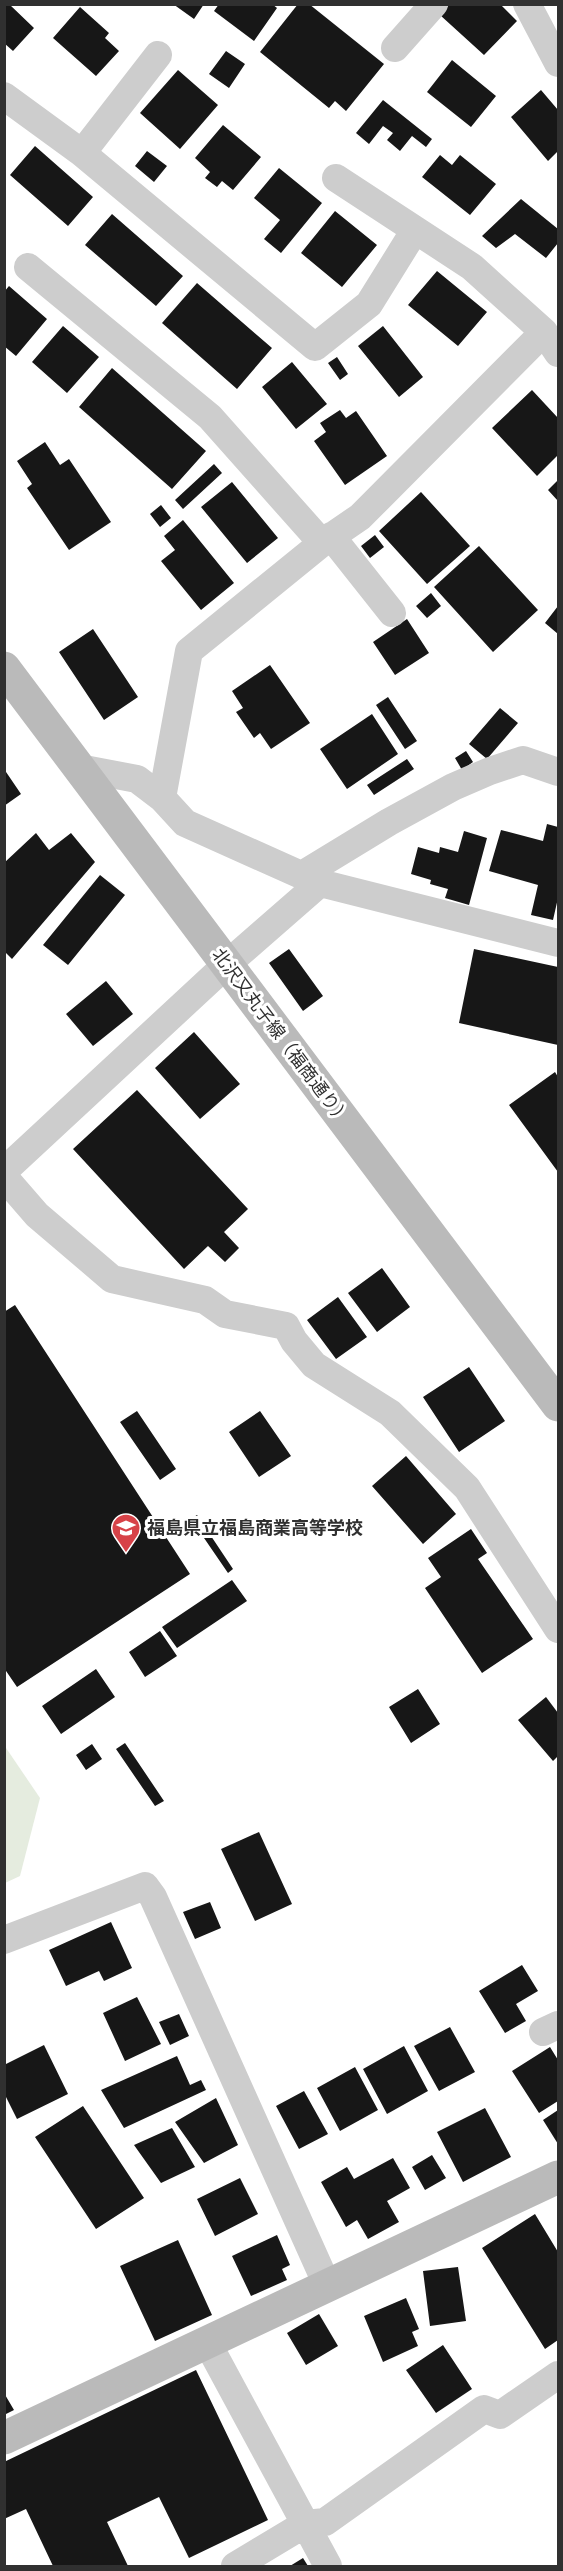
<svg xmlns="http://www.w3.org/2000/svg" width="563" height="2571" font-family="Barlow,'Noto Sans JP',sans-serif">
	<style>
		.green { fill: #e5ecdf }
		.building { fill: #171717 }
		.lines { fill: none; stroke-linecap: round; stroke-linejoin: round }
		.street { stroke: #cdcdcd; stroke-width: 28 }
		.secondary { stroke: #bababa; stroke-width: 33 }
		.labels { text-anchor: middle; stroke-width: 6; stroke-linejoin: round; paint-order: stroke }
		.street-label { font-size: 18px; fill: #303030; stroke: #fff }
		.poi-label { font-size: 18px; font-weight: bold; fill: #303030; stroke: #fff; text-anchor: start }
	</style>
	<rect width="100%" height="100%" fill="#fff"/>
	<path class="green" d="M4 1745 40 1798 20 1876 5 1883Z"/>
	<path class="building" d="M4 4H9L34 28 13 51 4 43Z
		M173 4H204L194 19Z
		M219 4H272L277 8 254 41 214 11Z
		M298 4H309L384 64 346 111 335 101 329 108 260 52Z
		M450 4H500L517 21 484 55 440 15Z
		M80 7 109 33 105 38 119 51 96 76 53 38Z
		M226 51 245 64 229 88 209 74Z
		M452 60 496 96 471 127 427 92Z
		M178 70 218 105 180 149 140 113Z
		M541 90 558 110V151L548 161 511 117Z
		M383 100 432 139 426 147 412 136 400 151 387 140 393 133 383 126 369 144 356 133Z
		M223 125 261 157 233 190 222 181 217 187 205 178 210 172 195 158Z
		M35 146 93 197 68 226 10 175Z
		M147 151 167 166 154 182 135 166Z
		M440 155 452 165 460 155 496 184 470 215 422 177Z
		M279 168 322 203 281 253 264 239 280 220 254 198Z
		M521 199 558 229V243L546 258 515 234 496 248 482 236Z
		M335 211 377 245 342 287 301 253Z
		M112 214 183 276 156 306 85 245Z
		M437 271 487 312 458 346 408 305Z
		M197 283 272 348 237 389 162 323Z
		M9 286 47 319 16 356 4 346V292Z
		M63 326 99 357 67 393 32 362Z
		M383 326 423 377 399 397 358 346Z
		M337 357 348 374 340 380 328 363Z
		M292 362 327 404 296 429 262 387Z
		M112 368 206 451 172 489 79 407Z
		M532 390 558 418V455L537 476 492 428Z
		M340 410 346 418 356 411 387 456 345 485 314 441 326 432 320 423Z
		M45 442 60 465 69 459 111 522 69 550 27 488 32 484 17 461Z
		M214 464 222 473 183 509 175 500Z
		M558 480V501L548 490Z
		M232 482 278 538 247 563 201 507Z
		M421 492 470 546 427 584 379 531Z
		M161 505 171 518 160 527 150 514Z
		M183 520 234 583 201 610 161 561 175 550 164 536Z
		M375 535 384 547 370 558 361 546Z
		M479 546 538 610 493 652 434 587Z
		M431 593 441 606 427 618 416 606Z
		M558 606V634L545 623Z
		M407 619 429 653 395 675 373 642Z
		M93 629 138 697 104 720 59 652Z
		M270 665 310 723 271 749 260 733 254 738 236 712 243 708 232 691Z
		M388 697 417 741 405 749 376 705Z
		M500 708 518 723 487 759 469 744Z
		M372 714 398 754 347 789 320 749Z
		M466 751 473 762 462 770 455 758Z
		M407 759 414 769 374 795 367 785Z
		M4 769 21 794 4 806Z
		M547 824 558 827V898L553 920 531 915 538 885 489 871 501 830 543 841Z
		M464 831 487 838 469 905 445 898 448 889 430 884 431 880 411 874 418 847 439 853 440 847 458 852Z
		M36 833 49 850 71 833 95 862 12 959 4 951V863Z
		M100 875 125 895 68 965 43 945Z
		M289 949 323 996 303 1011 269 963Z
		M474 949 558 967V1045L459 1023Z
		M106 981 133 1014 93 1046 66 1014Z
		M194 1032 240 1084 200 1119 155 1068Z
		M555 1072 558 1077V1172L509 1105Z
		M137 1090 248 1209 224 1232 239 1248 225 1262 208 1246 184 1269 73 1149Z
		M382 1268 410 1307 377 1332 348 1293Z
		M338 1297 367 1337 336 1359 307 1320Z
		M15 1305 190 1574 17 1687 4 1668V1312Z
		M469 1367 505 1421 459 1452 423 1397Z
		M137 1411 176 1469 160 1480 120 1422Z
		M260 1411 291 1456 259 1477 229 1432Z
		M406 1456 456 1514 423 1544 372 1486Z
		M197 1515 233 1569 228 1573 191 1519Z
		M471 1529 487 1553 478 1559 533 1639 482 1673 425 1588 441 1577 428 1558Z
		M232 1580 247 1601 177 1648 162 1627Z
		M160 1631 177 1656 145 1677 129 1652Z
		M96 1669 115 1697 61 1734 42 1706Z
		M418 1689 440 1724 411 1743 389 1707Z
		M546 1697 558 1713V1756L553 1761 518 1720Z
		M125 1743 164 1801 155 1806 116 1749Z
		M92 1744 102 1759 86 1770 76 1755Z
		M259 1832 292 1904 255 1921 221 1849Z
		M210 1902 221 1928 195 1939 183 1912Z
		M111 1922 132 1968 104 1981 99 1971 66 1986 49 1950Z
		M522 1965 538 1991 516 2004 526 2021 505 2033 479 1991Z
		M137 1997 161 2044 125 2061 103 2013Z
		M179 2014 189 2036 170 2045 159 2022Z
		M450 2027 475 2072 439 2091 414 2046Z
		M44 2045 68 2094 17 2119 4 2093V2065Z
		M404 2046 428 2091 387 2114 363 2069Z
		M550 2047 558 2060V2101L539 2113 512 2071Z
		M177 2056 190 2085 201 2080 206 2090 124 2128 101 2090Z
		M355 2067 378 2110 340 2131 317 2088Z
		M304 2091 328 2134 299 2149 276 2106Z
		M216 2098 238 2145 204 2163 175 2122Z
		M83 2106 144 2198 96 2229 35 2137Z
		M485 2108 511 2157 463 2182 437 2132Z
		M558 2110V2144L543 2120Z
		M172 2128 195 2167 161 2183 134 2145Z
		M432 2155 446 2178 425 2190 412 2167Z
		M393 2158 410 2188 387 2201 399 2222 368 2239 357 2220 346 2227 321 2182 347 2167 354 2179Z
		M240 2178 258 2214 215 2236 197 2199Z
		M535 2214 558 2252V2340L545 2349 482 2248Z
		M277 2235 290 2265 282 2269 287 2280 251 2296 232 2256Z
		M178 2240 212 2315 155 2341 120 2266Z
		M458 2267 466 2321 430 2326 423 2271Z
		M406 2298 419 2329 412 2332 418 2346 383 2362 364 2316Z
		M319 2314 338 2346 306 2365 287 2333Z
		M443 2345 472 2389 436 2413 406 2370Z
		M196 2370 268 2520 189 2558 159 2497 107 2522 128 2566H53L26 2509 4 2519V2462Z
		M4 2393 14 2410 4 2415Z
		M303 2558 308 2566H290Z"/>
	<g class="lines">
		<path class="street" d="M527 4 558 63
			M395 48 434 4
			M4 96 82 153 315 347 369 304 415 230
			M82 153 158 55
			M336 178 472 267 544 332 558 353
			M28 267 210 417 322 543
			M331 536 392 613
			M79 768 137 779 162 798 185 823 319 883
			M162 798 189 651 322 543 360 517 544 332
			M302 875 389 822 453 787 490 771 523 760 558 772
			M4 1171 226 965 320 883 558 943
			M4 1177 37 1215 112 1279 205 1300 225 1314 286 1326 294 1341 314 1365 390 1413 467 1488 558 1629
			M4 1940 145 1886 153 1897 327 2285
			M543 2032 558 2025
			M207 2342 328 2566
			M235 2566 305 2524 325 2522 484 2409 500 2415 558 2375"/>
		<path class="secondary" d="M4 668 558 1405
			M4 2438 558 2177"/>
	</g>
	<defs>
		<g id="school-pin" transform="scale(1.5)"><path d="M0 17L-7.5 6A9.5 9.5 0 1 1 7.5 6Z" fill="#d74248" stroke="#fff"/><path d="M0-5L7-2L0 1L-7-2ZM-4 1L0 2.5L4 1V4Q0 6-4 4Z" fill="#fff"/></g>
	</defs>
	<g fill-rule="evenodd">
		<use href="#school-pin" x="126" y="1528"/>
	</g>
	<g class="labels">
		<g class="street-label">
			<text transform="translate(281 1037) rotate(53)" y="6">北沢又丸子線（福商通り）</text>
		</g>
		<g class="poi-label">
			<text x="147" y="1534">福島県立福島商業高等学校</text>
		</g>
	</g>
	<rect width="563" height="2571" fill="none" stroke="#303030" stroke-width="12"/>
</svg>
